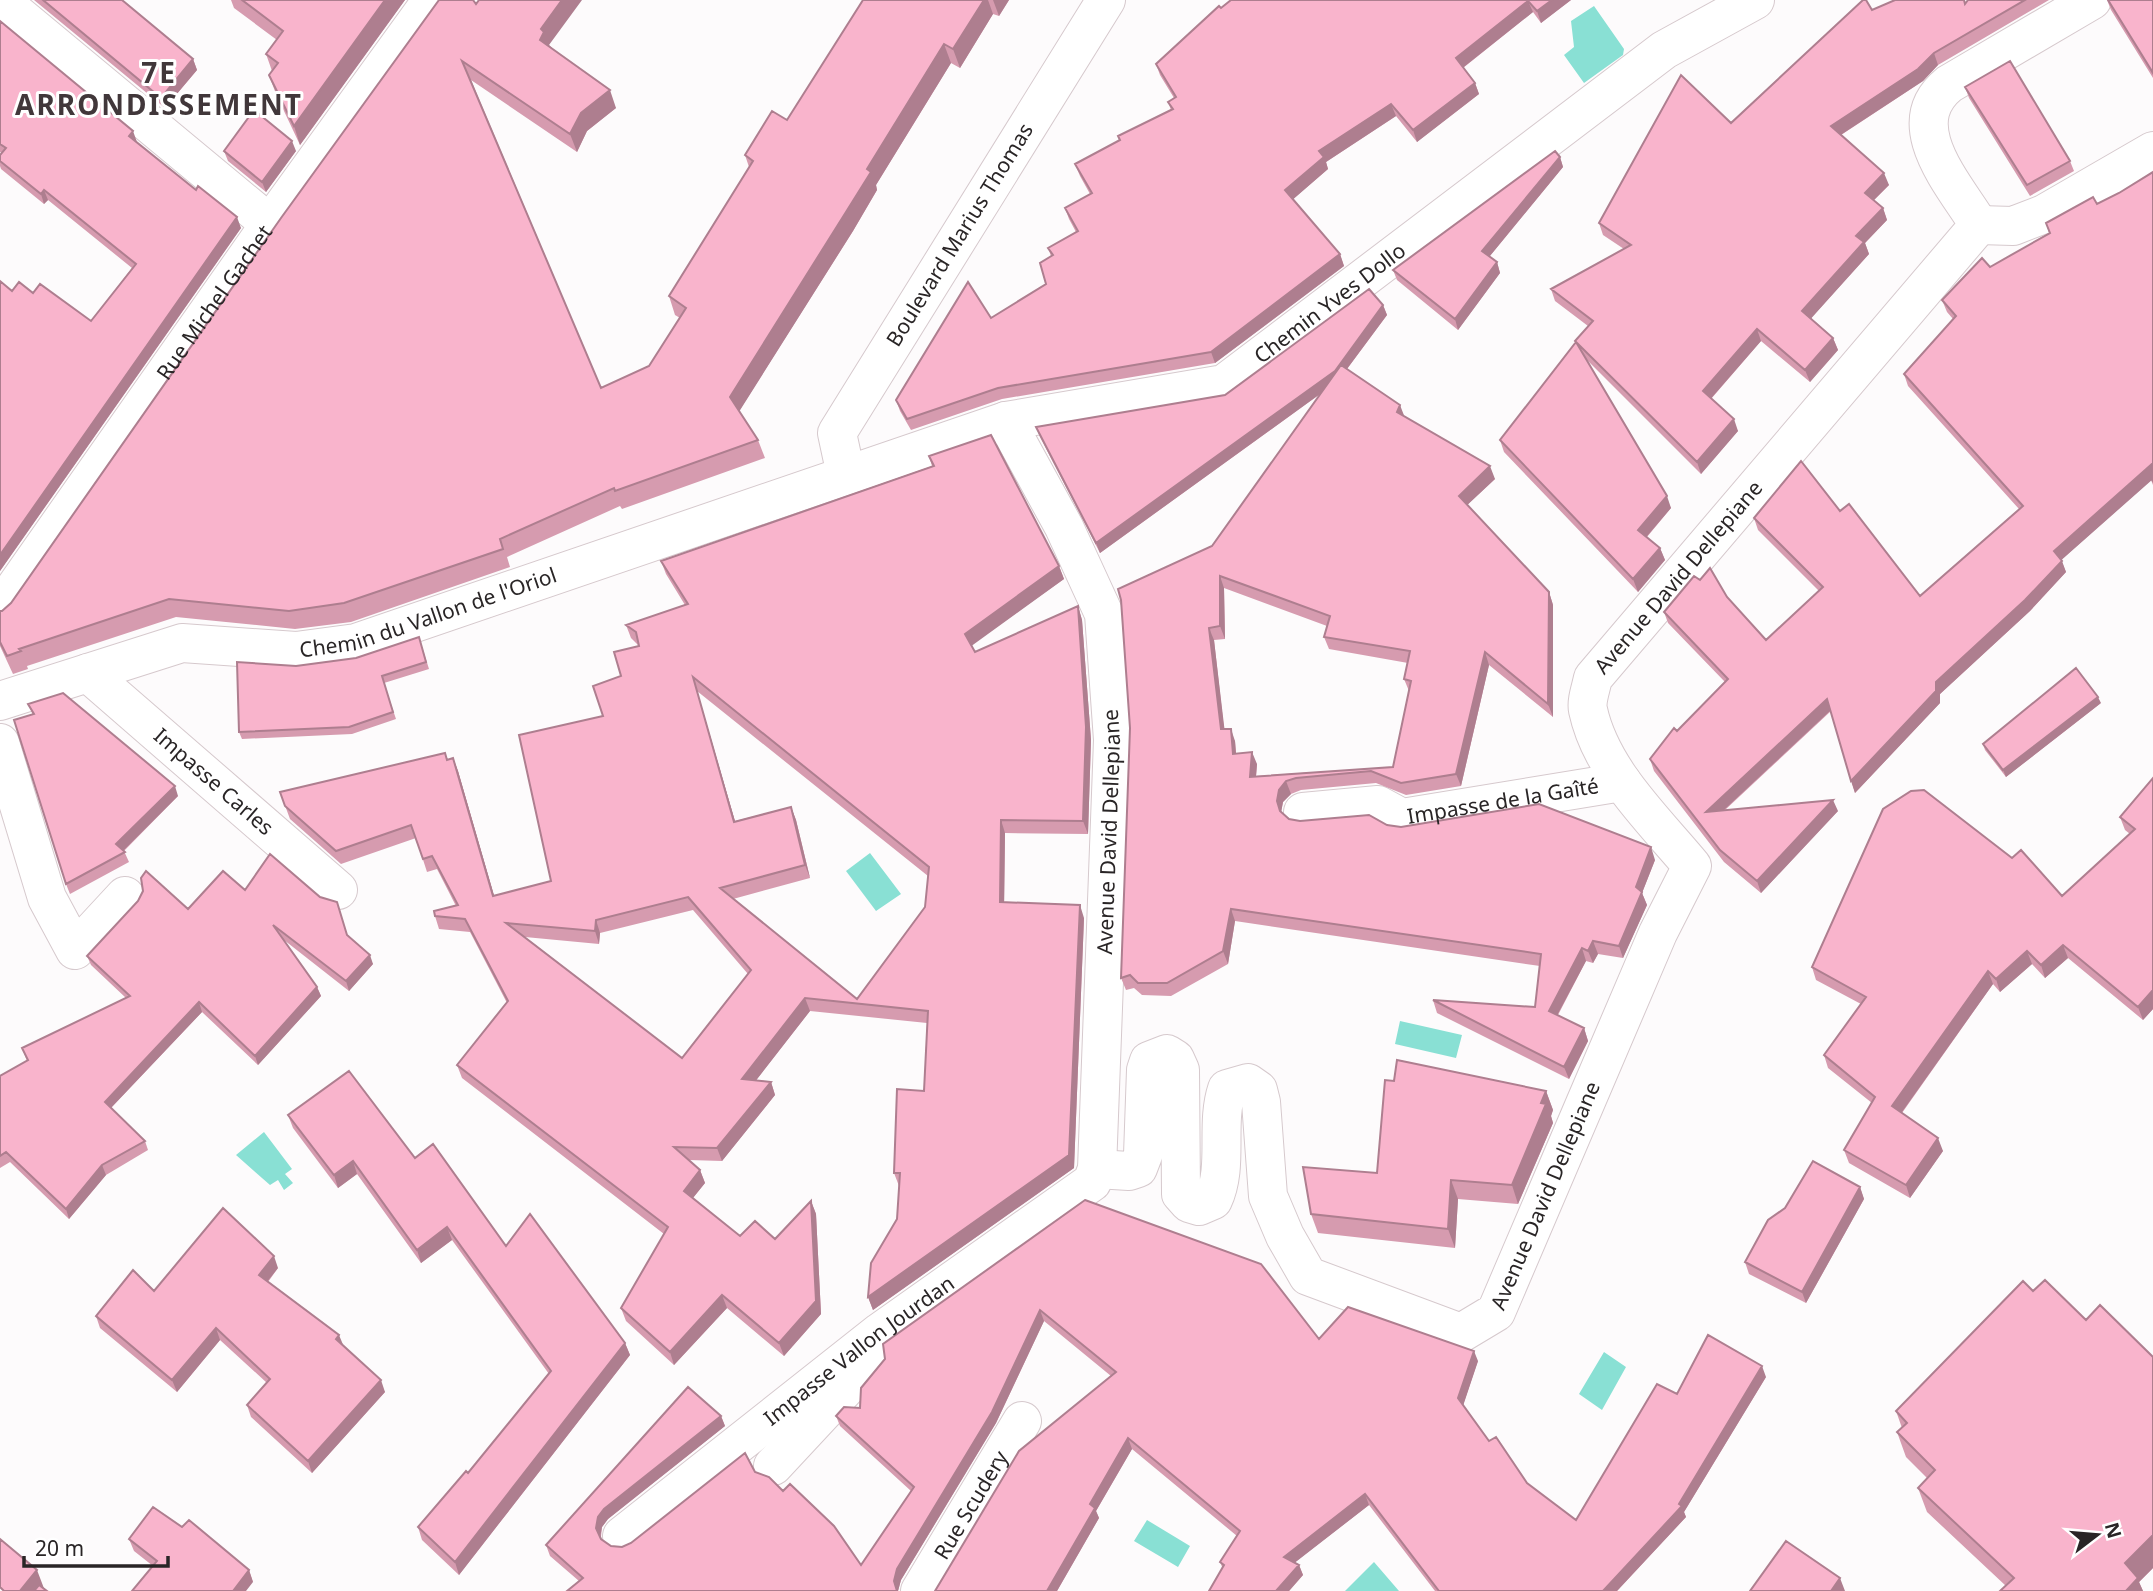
<svg xmlns="http://www.w3.org/2000/svg" width="2153" height="1591" font-family="'Noto Sans',sans-serif">
	<style>
		.water { fill: #89e0d4 }
		.lines { fill: none; stroke-linecap: round; stroke-linejoin: round }
		.street-casing { stroke: #d6c9cd; stroke-width: 40 }
		.street { stroke: #fff; stroke-width: 38 }
		.wall { fill: #d69baf; fill-rule: evenodd }
		.shaded-wall { fill: #ae7e8f }
		.building { fill: #f9b4cc; stroke: #ae7e8f; stroke-width: 2; fill-rule: evenodd }
		.labels { text-anchor: middle; stroke-width: 6; stroke-linejoin: round; paint-order: stroke }
		.street-label { font-size: 21px; fill: #292526; stroke: #fff }
		.district-label { font-size: 28px; font-weight: bold; letter-spacing: 2px; fill: #41373a; stroke: #fff }
	</style>
	<rect width="100%" height="100%" fill="#fdfbfc"/>
	<path class="water" d="M1594 6 1624 49 1623 55 1584 83 1564 55 1574 47 1571 21Z
		M870 853 901 894 876 911 846 871Z
		M1400 1021 1462 1035 1456 1058 1395 1044Z
		M264 1132 292 1169 285 1174 293 1183 284 1190 278 1180 270 1185 236 1155Z
		M1604 1352 1626 1367 1602 1410 1579 1394Z
		M1147 1520 1190 1546 1178 1567 1134 1541Z
		M1374 1562 1399 1591H1345Z"/>
	<g class="lines">
		<g class="street-casing">
			<g id="street">
				<path d="M0 0 270 224"/>
				<path d="M1979 225 2013 226 2044 214 2153 151"/>
				<path id="s1" d="M846 475 837 433 1106 0"/>
				<path id="s2" d="M0 609 270 224 432 0"/>
				<path id="s3" d="M88 673 338 890"/>
				<path id="s4" d="M0 701 182 643 296 651 356 643 1006 421 1224 384 1664 50 1755 0"/>
				<path d="M0 743 47 898 75 950 125 896"/>
				<path id="s5" d="M1303 812 1378 805 1402 818 1622 782"/>
				<path id="s6" d="M1097 1169 1129 1171 1138 1168 1143 1155 1146 1070 1149 1061 1167 1054 1175 1059 1180 1070 1181 1194 1189 1203 1199 1206 1213 1200C1229 1166 1215 1125 1227 1089L1248 1083 1258 1090 1261 1102 1268 1196 1285 1236 1308 1276 1461 1333 1496 1312 1658 933 1692 866C1654 820 1601 771 1588 710 1586 701 1591 688 1593 678L1979 225C1954 184 1899 125 1949 84L2092 0"/>
				<path d="M773 1466 868 1364"/>
				<path id="s7" d="M622 1536 880 1332 1092 1182 1097 1169 1113 740 1104 614 1064 527 1006 421"/>
				<path id="s8" d="M920 1591 1022 1421"/>
			</g>
		</g>
		<use href="#street" class="street"/>
	</g>
	<path class="wall" d="M34 0H122L193 59 197 70 165 108Z
		M231 0H405L300 145 276 94 269 75 272 71 266 54 277 40 234 8Z
		M863 0H1009L999 16 993 14 960 68 951 63 876 185 877 190 853 231 739 411 758 440 765 458 622 509 620 506 507 557 510 567 351 622 295 629 176 617 27 666 28 669 13 674 0 646V611H2L11 603 476 4 549 45 616 108 587 131 577 152 471 80 601 388 649 366 680 318 675 315 669 296 749 167 745 155 787 120Z
		M1231 0H1571L1541 23 1533 12 1463 68 1475 83 1479 94 1417 142 1396 116 1326 162 1328 169 1293 199 1340 254 1344 266 1215 363 1002 399 911 430 900 411 896 400 991 318 1046 284 1051 256 1048 248 1076 232 1069 219 1065 208 1090 194 1080 176 1075 164 1120 141 1118 136 1171 110 1168 102 1174 98 1160 75 1156 64Z
		M1968 0H2049L1938 65 1923 81 1841 135 1889 185 1874 200 1883 208 1887 220 1865 243 1869 254 1811 318 1833 338 1838 350 1810 382 1761 341 1711 399 1738 431 1701 474 1586 359 1671 508 1647 537 1660 548 1665 560 1638 592 1504 452 1500 440 1588 326 1555 301 1551 289 1624 249 1603 235 1599 223 1731 123 1872 10 1965 3Z
		M2107 0H2153V78L2111 10Z
		M0 21 137 142 241 228 0 571V281L12 291 33 293 91 321 132 268 48 200 44 204 1 169 0 166V155L2 153 0 152Z
		M1965 87 2070 161 2074 171 2030 196 1969 98Z
		M224 151H296L266 192 228 161Z
		M1560 157 1563 167 1489 257 1497 262 1500 273 1458 330 1397 280 1393 270Z
		M2153 172V485L2151 480 2061 560 2066 572 2030 611 1940 694V703L1855 793 1831 711 1725 810 1838 811 1761 893 1724 862 1654 771 1650 759 1725 682 1668 623 1664 612 1700 580 1727 597 1766 640 1819 591 1758 530 1754 518 1840 511 1920 596 2019 509 1908 386 1904 374 1953 319 1947 312 1942 300 1990 267 2049 233 2046 223 2097 204 2119 193Z
		M1383 305 1387 315 1347 369 1404 416 1495 479 1467 505 1549 592 1553 605V717L1489 665 1461 786 1406 795 1376 783 1301 790 1291 794 1283 802 1281 812 1289 819 1300 821 1387 825 1655 860 1642 893 1647 905 1623 958 1598 954 1593 963 1586 961 1558 1015 1584 1028 1588 1041 1569 1079 1437 1013 1433 1000 1535 1007 1540 966 1235 921 1228 964 1171 996 1142 995 1134 988 1126 990 1121 978 1212 546 1320 394 1100 553 1040 437 1036 427 1225 395ZM1224 588 1327 626 1324 637 1329 649 1408 663 1404 679 1409 691 1393 767 1256 776 1257 764 1236 753 1235 741 1224 729 1214 640 1225 639Z
		M929 456 1059 566 1064 579 971 645 975 652 1078 606 1082 620 1091 740 1088 834 1005 833 1004 902 1084 918 1074 1168 873 1310 868 1297 897 1219 899 1186 894 1173 924 1091 927 1023 810 1011 756 1080 771 1082 775 1095 722 1161 689 1160 700 1170 705 1183 693 1198 740 1236 775 1239 811 1201 816 1214 821 1314 784 1356 727 1308 674 1365 626 1321 621 1308 664 1234 462 1078 457 1065 507 1003 470 932 439 929 435 916 456 906 437 869 427 872 416 838 341 864 290 819 280 792 453 758 458 771 494 896 551 881 603 716 621 676 639 646 631 638 626 625 685 605 666 574 661 561 932 466ZM697 691 928 876 925 907 857 999 733 899 810 878 796 820 791 807 735 821ZM693 910 748 974 682 1058 525 937 599 944 600 933Z
		M419 637 429 669 384 683 396 719 352 734 242 739 239 732 296 666 356 658Z
		M2101 703 2006 777 1985 750 1983 744Z
		M28 704 178 796 124 851 129 862 70 894 66 884 33 715Z
		M2153 778V1009L2143 1020 2068 958 2045 978 2032 964 2000 992 1993 984 1902 1113 1943 1151 1910 1198 1849 1163 1844 1150 1872 1103 1828 1068 1824 1055 1861 1004 1816 980 1812 967 2012 858 2062 896 2130 834 2125 830 2120 817Z
		M245 890 348 935 373 964 349 991 284 940 317 987 321 996 258 1065 202 1012 111 1108 145 1141 148 1150 106 1175 69 1219 10 1162 0 1168V1076L27 1061 22 1048 126 998 91 965 87 956 188 909Z
		M1546 1091 1553 1110 1551 1116 1553 1123 1518 1204 1458 1199 1455 1248 1318 1233 1311 1214 1377 1173Z
		M288 1115 415 1158 506 1246 625 1343 630 1355 459 1575 422 1540 418 1527 468 1473 549 1374 452 1240 421 1263 357 1174 338 1188 293 1128Z
		M1860 1187 1864 1199 1806 1303 1749 1274 1745 1262Z
		M1085 1200 1319 1339 1478 1361 1463 1405 1489 1441 1527 1483 1576 1520 1677 1394 1766 1377 1684 1512 1686 1517 1617 1591H1435L1369 1505 1295 1562 1299 1565 1303 1575 1289 1591H1209L1223 1569 1220 1562 1237 1536 1132 1449 1096 1511 1099 1518 1057 1591H935L1111 1376 1044 1321 996 1423 901 1580 898 1591H567L579 1581 550 1556 546 1545 721 1416 725 1426 608 1519 602 1527 601 1537V1539L611 1546 622 1547 631 1543 755 1472 783 1491 861 1565 911 1491 840 1426 836 1416 860 1408Z
		M278 1268 268 1282 343 1345 385 1392 312 1473 251 1417 247 1405 267 1383 220 1340 177 1392 100 1328 96 1316 154 1291Z
		M2033 1291 2153 1357V1568L2139 1582 2143 1591H2000L2006 1586 1927 1512 1918 1488 1927 1478 1906 1457 1897 1432 1902 1428 1896 1411Z
		M182 1527 249 1570 253 1582 153 1566 134 1551 129 1539Z"/>
	<path class="shaded-wall" d="M385 0H405L300 145 294 126Z
		M562 0H582L549 45 551 50 540 40 541 29Z
		M984 0H988L993 14 960 68 953 49Z
		M993 0H1009L999 16Z
		M1552 0H1571L1541 23 1537 11Z
		M1528 1 1533 12 1460 70 1456 58Z
		M944 44 951 63 876 185 877 190 853 231 737 415 730 397 867 169Z
		M1934 53 1938 65 1923 81 1836 138 1831 126Z
		M193 59 197 70 165 108 161 98Z
		M1475 83 1479 94 1417 142 1413 130Z
		M610 90 616 108 587 131 577 152 570 134 581 113Z
		M1391 104 1396 116 1326 162 1328 169 1290 202 1285 190 1319 151Z
		M133 131 137 142 129 136Z
		M292 141 296 151 266 192 262 182Z
		M1560 157 1563 167 1485 262 1482 251Z
		M1884 173 1889 185 1870 204 1865 193Z
		M44 190 48 200 44 204 41 194Z
		M1883 208 1887 220 1865 243 1869 254 1807 323 1802 311 1856 236Z
		M237 217 241 228 0 571V555Z
		M1340 254 1344 266 1215 363 1211 352Z
		M1497 262 1500 273 1458 330 1455 319Z
		M1383 305 1387 315 1338 381 1100 553 1096 543Z
		M1757 329 1761 341 1707 403 1703 391Z
		M1833 338 1838 350 1810 382 1805 370Z
		M1400 405 1405 418 1397 412Z
		M1734 419 1738 431 1701 474 1697 462Z
		M2153 463V479L2058 563 2054 551Z
		M1490 466 1495 479 1463 509 1459 496Z
		M1667 496 1671 508 1642 542 1638 530Z
		M1660 548 1665 560 1638 592 1633 579Z
		M2062 561 2066 572 2030 611 1940 694V703L1855 793 1851 781 1936 682Z
		M1059 566 1064 579 970 647 965 634Z
		M1220 576 1224 588 1225 639 1220 626Z
		M1549 592 1553 605V717L1548 704Z
		M1078 606 1082 620 1091 740 1088 834 1083 821Z
		M1209 628 1214 640 1226 742 1221 729Z
		M1485 652 1489 665 1461 786 1456 774Z
		M693 677 697 691 739 835 734 822Z
		M2098 697 2101 703 2006 777 2003 770Z
		M1827 699 1831 710 1710 823 1706 812Z
		M1231 729 1235 741 1237 766 1233 754Z
		M1252 752 1257 764 1255 789 1250 777Z
		M453 758 458 771 498 909 493 896Z
		M1286 781 1291 794 1283 802 1281 813 1277 801 1279 790Z
		M175 786 178 796 120 854 116 844Z
		M1833 800 1838 811 1761 893 1757 881Z
		M791 807 796 820 810 878 805 865Z
		M1001 820 1005 833 1004 915 1000 902Z
		M1651 847 1655 860 1642 893 1647 905 1623 958 1619 946 1636 887Z
		M1080 905 1084 918 1074 1168 873 1310 868 1297Z
		M1231 909 1235 921 1228 964 1223 951Z
		M596 920 600 933 599 944 595 931Z
		M1593 941 1598 954 1593 963 1588 951Z
		M2063 945 2068 958 2045 978 2041 965Z
		M1582 948 1586 961 1553 1023 1549 1011Z
		M2027 951 2032 964 2000 992 1996 979Z
		M370 955 373 964 349 991 346 981Z
		M1988 971 1993 984 1897 1119 1892 1106Z
		M317 987 321 996 258 1065 255 1056Z
		M2153 990V1009L2143 1020 2138 1007Z
		M805 998 810 1011 747 1092 742 1079Z
		M199 1002 202 1012 108 1111 105 1102Z
		M1584 1028 1588 1041 1569 1079 1564 1067Z
		M771 1082 775 1095 722 1161 717 1148Z
		M1546 1091 1553 1110 1551 1116 1553 1123 1518 1204 1512 1185 1541 1103Z
		M1938 1138 1943 1151 1910 1198 1906 1185Z
		M353 1161 357 1174 338 1188 334 1175Z
		M102 1165 106 1175 69 1219 66 1209Z
		M700 1170 705 1183 688 1204 684 1191Z
		M1451 1180 1458 1199 1455 1248 1448 1229Z
		M1860 1187 1864 1199 1806 1303 1802 1292Z
		M811 1201 816 1214 821 1314 784 1356 779 1343Z
		M447 1227 452 1240 421 1263 417 1250Z
		M274 1256 278 1268 263 1287 259 1275Z
		M722 1295 727 1308 674 1365 670 1352Z
		M1040 1310 1044 1321 996 1423 901 1580 898 1591H897L894 1581 897 1569Z
		M216 1328 220 1340 177 1392 172 1380Z
		M339 1335 344 1347 336 1339Z
		M625 1343 630 1355 459 1575 455 1562Z
		M1474 1351 1478 1361 1462 1409 1458 1398Z
		M1762 1366 1766 1377 1684 1512 1686 1517 1617 1591H1603L1679 1504Z
		M381 1380 385 1392 312 1473 308 1461Z
		M721 1416 725 1426 608 1519 602 1527 600 1538 596 1528 598 1517 604 1509Z
		M1128 1438 1132 1449 1096 1511 1099 1518 1057 1591H1047L1090 1504Z
		M1365 1494 1369 1505 1288 1568 1284 1557Z
		M2153 1535V1568L2139 1582 2143 1591H2126L2125 1563Z
		M1299 1565 1303 1575 1289 1591H1276Z
		M37 1570 45 1591H20Z
		M249 1570 253 1582 246 1591H233Z
		M1840 1578 1845 1591H1831Z"/>
	<path class="building" d="M43 0H122L193 59 161 98Z
		M242 0H385L294 126 269 75 278 63 266 54 283 31Z
		M439 0H473L476 4 479 0H562L541 29 544 32 540 40 610 90 581 113 570 134 462 61 601 388 649 366 686 308 669 296 753 161 745 155 772 111 787 120 863 0H984L953 49 944 44 867 169 871 172 846 212 730 397 758 440 615 491 614 488 500 539 503 549 344 603 289 611 169 599 19 649 21 651 7 656 0 642V611H2L11 603 281 218Z
		M1231 0H1552L1537 11 1528 1 1456 58 1475 83 1413 130 1391 104 1319 151 1324 157 1285 190 1340 254 1211 352 998 388 907 419 896 400 968 282 991 318 1046 284 1040 263 1053 255 1048 248 1078 231 1065 208 1092 193 1075 164 1120 140 1118 136 1173 109 1168 102 1176 97 1156 64 1219 6 1221 8Z
		M1863 0H1866L1872 10 1895 0H1964L1965 4 1968 0H2025L1934 53 1918 69 1831 126 1884 173 1865 193 1883 208 1856 236 1864 242 1802 311 1833 338 1805 370 1757 329 1703 391 1734 419 1697 462 1575 341 1593 321 1551 289 1631 245 1599 223 1681 75 1731 123Z
		M2108 0H2153V73Z
		M0 21 133 131 129 136 196 190 198 186 237 217 0 555V281L12 291 19 282 33 293 40 284 91 321 136 264 44 190 41 194 0 161V155L6 148 0 144Z
		M2010 61 2070 161 2027 185 1965 87Z
		M254 110 292 141 262 182 224 151Z
		M1555 151 1560 157 1482 251 1497 262 1455 319 1393 270Z
		M2153 172V463L2054 551 2062 561 2025 600 1936 682V691L1851 781 1827 699 1706 812 1833 800 1757 881 1720 850 1650 759 1674 728 1677 731 1728 679 1664 612 1694 576 1700 580 1710 568 1727 597 1766 640 1823 587 1754 518 1801 461 1840 511 1849 504 1920 596 2023 506 1904 374 1956 316 1942 300 1982 258 1990 267 2050 233 2046 223 2093 197 2097 204 2119 193Z
		M1369 289 1383 305 1335 371 1096 543 1036 427 1225 395Z
		M1576 342 1667 496 1638 530 1660 548 1633 579 1500 440Z
		M1341 365 1400 405 1397 412 1490 466 1459 496 1549 592 1548 704 1485 652 1456 774 1401 783 1371 771 1296 778 1286 781 1279 790 1277 801 1280 811 1289 819 1300 821 1369 815 1387 825 1401 827 1539 804 1651 847 1636 887 1642 892 1619 946 1593 941 1588 951 1582 948 1549 1011 1584 1028 1564 1067 1433 1000 1535 1007 1541 954 1231 909 1223 951 1167 983H1138L1130 975 1121 978 1130 728 1121 600 1118 589 1212 546ZM1220 576 1330 616 1324 637 1410 651 1404 679 1411 681 1393 767 1250 777 1252 752 1233 754 1231 729H1221L1209 628 1220 626Z
		M991 435 1059 566 965 634 975 652 1078 606 1086 727 1083 821 1001 820 1000 902 1080 905 1069 1155 868 1297 871 1263 897 1219 900 1173H894L897 1089 924 1091 928 1011 805 998 742 1079 771 1082 717 1148 674 1147 700 1170 684 1191 740 1236 755 1221 775 1239 811 1201 816 1301 779 1343 722 1295 670 1352 621 1308 668 1227 457 1065 508 1001 465 919 435 916 434 911 458 905 432 856 423 859 411 825 336 851 285 806 280 792 445 753 447 760 453 758 493 896 551 881 519 735 603 716 593 686 621 676 614 652 639 646 636 632 626 625 688 604 661 561 934 466 929 456ZM693 677 929 867 925 907 857 999 720 888 805 865 791 807 734 822ZM688 897 751 970 682 1058 506 923 595 931 596 920Z
		M2153 469V481L2151 478Z
		M419 637 426 662 382 676 393 712 349 727 239 732 237 662 296 666 356 658Z
		M2076 668 2098 697 2003 770 1983 744Z
		M63 693 175 786 116 844 125 852 66 884 14 720 34 714 28 704Z
		M2153 778V990L2138 1007 2063 945 2041 965 2027 951 1996 979 1988 971 1892 1106 1938 1138 1906 1185 1844 1150 1875 1097 1824 1055 1866 997 1812 967 1883 809 1911 791 1924 790 2012 858 2021 850 2062 896 2135 829 2120 817Z
		M270 854 320 897 337 902 347 935 370 955 346 981 273 925 317 987 255 1056 199 1002 105 1102 145 1141 102 1165 66 1209 6 1152 0 1156V1076L28 1060 22 1048 130 996 87 956 138 901 143 891 141 878 146 871 188 909 223 871 245 890Z
		M1397 1060 1546 1091 1541 1103 1546 1104 1512 1185 1451 1180 1448 1229 1311 1214 1303 1167 1377 1173 1385 1080 1394 1081Z
		M349 1071 415 1158 433 1144 506 1246 530 1214 625 1343 455 1562 418 1527 466 1471 468 1473 551 1371 447 1227 417 1250 353 1161 334 1175 288 1115Z
		M1813 1161 1860 1187 1802 1292 1745 1262 1768 1220 1785 1208Z
		M1085 1200 1261 1264 1319 1339 1348 1307 1474 1351 1458 1398 1489 1441 1496 1437 1527 1483 1576 1520 1657 1384 1677 1394 1708 1335 1762 1366 1679 1504 1682 1506 1603 1591H1439L1365 1494 1284 1557 1299 1565 1276 1591H1209L1224 1565 1220 1562 1240 1531 1128 1438 1090 1504 1095 1508 1047 1591H935L1019 1451 1116 1372 1040 1310 992 1412 897 1569 894 1581 897 1591H567L583 1578 546 1545 688 1387 721 1416 604 1509 598 1517 596 1528 601 1539 611 1546 622 1547 631 1543 745 1453 755 1472 769 1477 783 1491 790 1484 834 1526 861 1565 914 1487 836 1416 844 1407 860 1408 861 1388 885 1359 883 1344Z
		M223 1208 274 1256 259 1275 339 1335 336 1339 381 1380 308 1461 247 1405 270 1379 216 1328 172 1380 96 1316 133 1270 154 1291Z
		M2045 1280 2086 1320 2100 1305 2153 1357V1535L2125 1563 2138 1578 2126 1591H2000L2014 1578 1918 1488 1935 1470 1897 1432 1907 1423 1896 1411 2023 1281 2033 1291Z
		M153 1507 182 1527 189 1520 249 1570 233 1591H132L157 1561 129 1539Z
		M0 1539 37 1570 20 1591H4L0 1587Z
		M1786 1541 1840 1578 1831 1591H1750Z
		M39 1585 47 1591H34Z"/>
	<g class="labels">
		<g class="street-label">
			<text dy="7" stroke="none"><textPath href="#s1" startOffset="276">Boulevard Marius Thomas</textPath></text>
			<text dy="7" stroke="none"><textPath href="#s2" startOffset="374">Rue Michel Gachet</textPath></text>
			<text dy="7" stroke="none"><textPath href="#s4" startOffset="1407">Chemin Yves Dollo</textPath></text>
			<text dy="7" stroke="none"><textPath href="#s6" startOffset="1741">Avenue David Dellepiane</textPath></text>
			<text dy="7" stroke="none"><textPath href="#s4" startOffset="443">Chemin du Vallon de l'Oriol</textPath></text>
			<text dy="7" stroke="none"><textPath href="#s3" startOffset="166">Impasse Carles</textPath></text>
			<text dy="7" stroke="none"><textPath href="#s5" startOffset="205">Impasse de la Gaîté</textPath></text>
			<text dy="7" stroke="none"><textPath href="#s7" startOffset="940">Avenue David Dellepiane</textPath></text>
			<text dy="7" stroke="none"><textPath href="#s6" startOffset="1026">Avenue David Dellepiane</textPath></text>
			<text dy="7" stroke="none"><textPath href="#s7" startOffset="301">Impasse Vallon Jourdan</textPath></text>
			<text dy="7" stroke="none"><textPath href="#s8" startOffset="100">Rue Scudery</textPath></text>
		</g>
		<g class="district-label">
			<text x="159" y="83">7E<tspan x="159" dy="32">ARRONDISSEMENT</tspan></text>
		</g>
	</g>
	<g transform="translate(2097 1535) rotate(74)" stroke="#ffffff" stroke-width="5" paint-order="stroke">
	<path d="M0-5L12 26L0 18L-12 26Z" fill="#292526"/>
	<text y="-10" font-size="19" font-weight="bold" text-anchor="middle" fill="#292526">N</text>
	</g>
	<path d="M24 1556v10h144v-10" fill="none" stroke="#292526" stroke-width="3.5"/>
	<text x="35" y="1556" font-size="21" fill="#292526" stroke="#ffffff" stroke-width="5" paint-order="stroke">20 m</text>
</svg>
